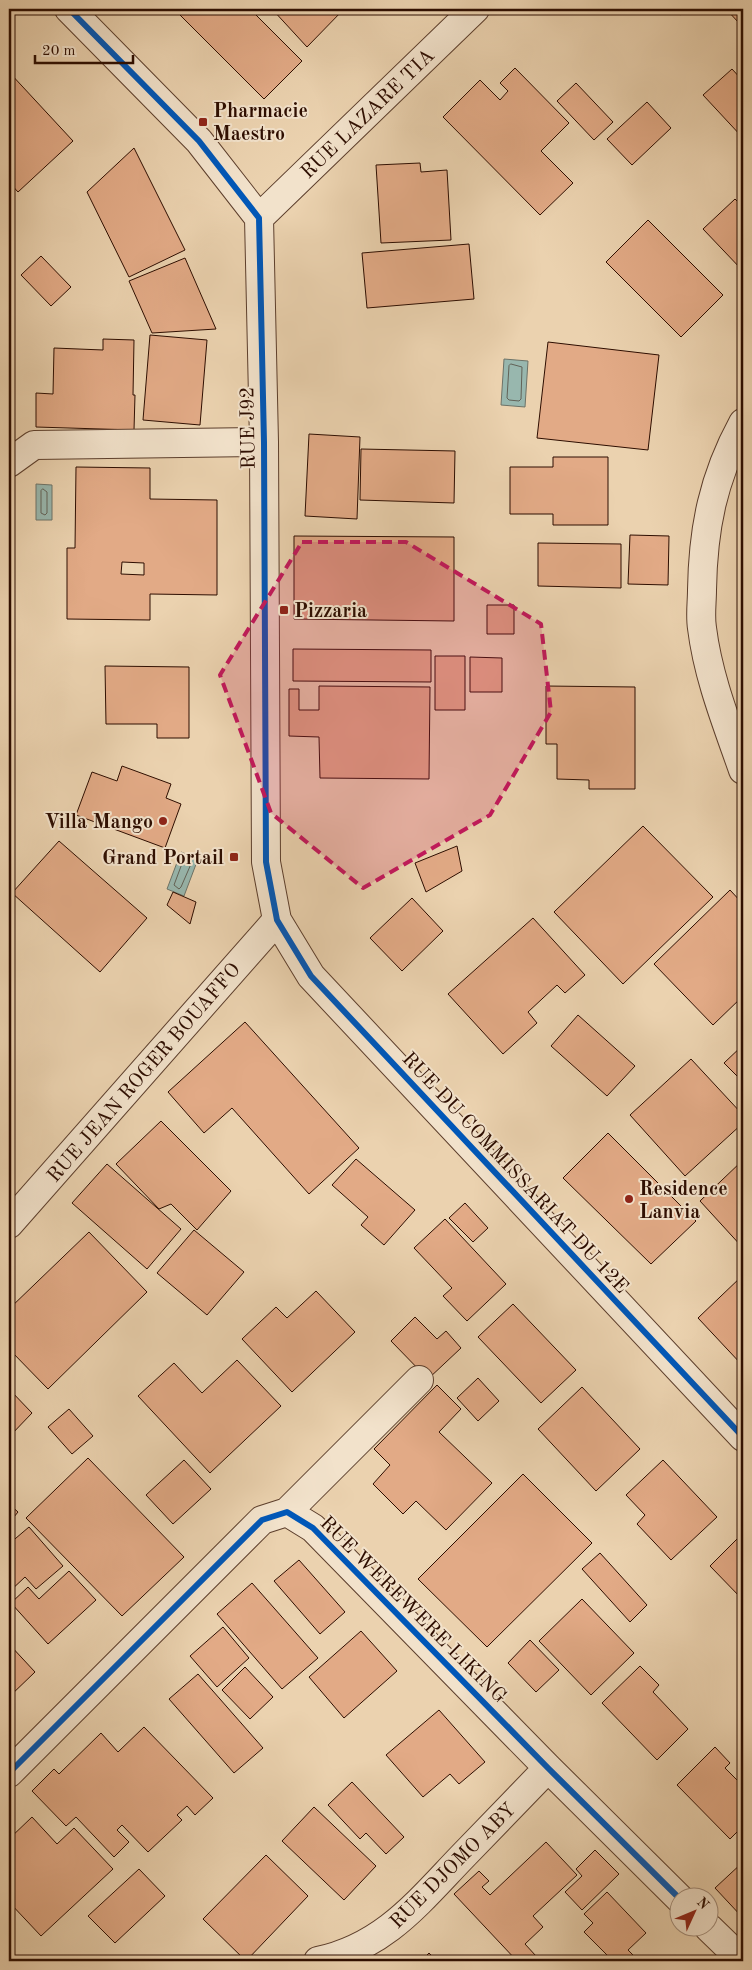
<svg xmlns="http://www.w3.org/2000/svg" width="752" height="1970" font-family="'Old Standard TT',serif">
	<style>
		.water { fill: #98b7ae; stroke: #6d7368 }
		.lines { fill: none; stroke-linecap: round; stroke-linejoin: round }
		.shore { stroke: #626257; stroke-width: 1 }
		.building { fill: #e2aa86; stroke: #2d0d00; fill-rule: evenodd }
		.minor-casing { stroke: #5c3e2c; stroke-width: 30 }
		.minor { stroke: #f2e2cb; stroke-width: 28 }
		.cycleway-casing { stroke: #f2e2cb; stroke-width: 9 }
		.cycleway { stroke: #0057b8; stroke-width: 6 }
		.marked { fill: #c2185b; fill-opacity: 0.2; stroke: #c2185b; stroke-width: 4; stroke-dasharray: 10 6; stroke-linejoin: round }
		.poi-dot { fill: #8f2418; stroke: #f2e2cb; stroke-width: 2 }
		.labels { text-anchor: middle; stroke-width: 4; stroke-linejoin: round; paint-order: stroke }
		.poi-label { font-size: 20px; font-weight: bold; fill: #2d0d00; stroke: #f2e2cb; text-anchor: start }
		.street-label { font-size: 20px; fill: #2d0d00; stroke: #f2e2cb }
	</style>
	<rect width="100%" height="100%" fill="#ebd2af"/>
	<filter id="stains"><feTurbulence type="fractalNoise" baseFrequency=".004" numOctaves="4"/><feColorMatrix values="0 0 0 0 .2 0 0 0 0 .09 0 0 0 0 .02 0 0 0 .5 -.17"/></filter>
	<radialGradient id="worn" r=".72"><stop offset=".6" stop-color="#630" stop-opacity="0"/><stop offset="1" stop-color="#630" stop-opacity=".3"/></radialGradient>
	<path class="water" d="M504 359 528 361 525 407 501 405Z
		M36 484 52 485V520H36Z
		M181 852 198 859 184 896 167 889Z"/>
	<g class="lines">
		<path class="shore" d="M511 364 522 367 521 399 519 401 509 400 507 398 509 366Z
			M43 489 47 492V513L45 515 41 513V491Z
			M186 860 190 861 191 864 181 887 179 889 174 885 183 861Z"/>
	</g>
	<path class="building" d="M174 9H250L302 61 264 99Z
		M272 9H344L307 47Z
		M674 9H687L680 15Z
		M726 9H743V19L739 23Z
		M515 68 569 123 541 151 573 183 540 215 443 117 480 80 500 100 508 91 500 83Z
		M732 69 743 81V138L703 95Z
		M9 72 73 141 18 192 9 182Z
		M576 83 613 122 594 140 557 101Z
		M647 102 671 128 632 165 607 139Z
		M134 148 185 250 129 277 87 192Z
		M420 163 421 172 447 170 451 240 381 243 376 165Z
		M735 199 743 207V271L703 229Z
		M648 220 723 295 681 337 606 262Z
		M469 244 474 299 367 308 362 253Z
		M41 256 71 287 51 306 21 275Z
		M185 258 216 329 152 333 129 281Z
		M150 335 207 340 200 425 143 420Z
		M103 339 134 340 133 395H135L134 430 36 427V393L53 394 54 348 103 350Z
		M548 342 659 355 648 450 537 438Z
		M309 434 360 437 357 519 305 516Z
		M361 449 455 451 454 503 360 500Z
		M553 457H608V525H553V514H510V467H553Z
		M76 467 150 468V499L217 500V595L150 594V620L67 619V548H75ZM122 562 144 563V575L121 574Z
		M630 535 669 536 668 585 628 584Z
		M294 536 454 537V621L294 619Z
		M538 543 621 544V588L538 586Z
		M487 605H514V634H487Z
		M293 649 431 650V682L293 681Z
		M435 656H465V710H435Z
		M470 657 502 658V692H470Z
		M105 666 189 667V738H157V724H106Z
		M319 686 430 687 429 779 320 778 319 737 289 736V689H299V710H319Z
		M546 686 635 687V789H589V780L557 779V744H546Z
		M122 766 171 784 166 798 181 804 165 848 76 815 92 772 117 781Z
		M643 826 713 897 623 984 554 912Z
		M59 841 147 918 100 972 12 893Z
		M457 846 462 871 426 892 415 863Z
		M730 890 743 904V996L713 1025 654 964Z
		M173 892 196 902 190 924 167 905Z
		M412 898 443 931 402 971 370 938Z
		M533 918 585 975 565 993 557 985 528 1012 537 1023 503 1054 448 994Z
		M578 1015 635 1066 607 1096 551 1046Z
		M245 1022 359 1148 309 1194 232 1108 204 1133 168 1092Z
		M743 1045V1082L724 1063Z
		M691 1059 743 1115V1123L685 1176 630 1115Z
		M161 1121 231 1191 197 1230 171 1204 159 1209 116 1164Z
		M608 1133 696 1221 651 1264 563 1178Z
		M356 1159 415 1210 384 1245 361 1225 368 1217 332 1185Z
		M743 1160V1248L700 1201Z
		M107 1164 181 1229 147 1269 72 1203Z
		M465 1203 488 1228 473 1242 449 1218Z
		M445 1219 506 1284 467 1321 443 1296 452 1288 414 1248Z
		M194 1230 244 1272 207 1315 157 1273Z
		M89 1232 147 1292 48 1389 9 1349V1309Z
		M742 1276 743 1277V1366L698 1318Z
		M316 1291 355 1332 292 1392 242 1339 276 1307 287 1318Z
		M513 1304 576 1370 541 1403 478 1337Z
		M415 1317 437 1339 446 1331 461 1348 428 1379 391 1341Z
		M237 1360 281 1406 210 1473 138 1396 174 1363 202 1393Z
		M478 1378 499 1401 478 1421 457 1398Z
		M437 1385 461 1409 439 1432 492 1483 446 1530 416 1501 403 1514 373 1484 390 1465 374 1449Z
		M582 1387 640 1449 596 1491 538 1429Z
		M9 1389 32 1413 9 1437Z
		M69 1409 93 1436 72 1454 48 1427Z
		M88 1458 184 1557 122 1616 26 1518Z
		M184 1460 211 1489 173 1524 146 1495Z
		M663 1460 717 1517 671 1560 637 1524 645 1515 626 1495Z
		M523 1474 592 1543 487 1647 418 1579Z
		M9 1504 18 1512 9 1523Z
		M29 1527 63 1566 36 1589 25 1577 9 1592V1544Z
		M743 1533V1600L710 1566Z
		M600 1553 647 1605 630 1622 582 1569Z
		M299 1560 345 1612 320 1634 274 1581Z
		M69 1571 96 1600 48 1644 11 1603 28 1587 39 1599Z
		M252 1583 318 1658 282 1689 217 1614Z
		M582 1599 634 1653 591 1695 539 1641Z
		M223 1627 249 1658 217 1687 190 1656Z
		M361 1631 397 1671 344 1718 309 1677Z
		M530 1640 559 1670 536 1692 508 1663Z
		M9 1644 35 1672 9 1697Z
		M640 1666 659 1685 653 1692 688 1729 657 1760 602 1703Z
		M245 1667 273 1697 250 1719 222 1690Z
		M198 1674 263 1748 234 1773 169 1699Z
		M439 1710 485 1762 459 1784 450 1774 423 1797 386 1755Z
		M144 1727 213 1798 195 1815 187 1806 177 1815 182 1820 148 1852 122 1825 117 1830 129 1842 114 1857 76 1817 66 1826 32 1791 54 1769 59 1774 101 1733 118 1752Z
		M715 1747 730 1763 725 1768 743 1786V1826L730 1839 677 1785Z
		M352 1782 404 1837 386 1854 366 1833 360 1839 328 1805Z
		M314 1807 376 1866 344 1900 282 1841Z
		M32 1817 57 1844 74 1828 113 1869 41 1936 9 1902V1839Z
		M546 1842 577 1875 533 1916 543 1927 525 1944 536 1956 530 1961H517L454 1894 479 1871 489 1881 482 1887 490 1895Z
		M595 1850 619 1874 582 1910 565 1892 582 1876 576 1869Z
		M266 1855 308 1896 246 1961 203 1919Z
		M743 1862V1918L715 1888Z
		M139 1869 165 1896 115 1943 88 1916Z
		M607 1892 646 1933 628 1950 636 1958 632 1961H613L584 1932 593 1923 584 1914Z
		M429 1953 437 1961H421Z
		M604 1956 609 1961H599Z"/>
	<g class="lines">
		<g class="minor-casing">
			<path id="minor" d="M69 9 199 141 259 218 264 442 266 862 277 920 311 976 743 1437
				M259 218 475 9
				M743 423C713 478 703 528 702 590 702 602 700 616 702 628 708 677 727 724 743 770
				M9 463 34 445 264 442
				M9 1224 277 920
				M287 1512 419 1380
				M9 1773 262 1520 287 1512 313 1528 548 1768 680 1899
				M709 1928 743 1961
				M318 1961C383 1947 417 1904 461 1858 490 1828 519 1798 548 1768"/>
		</g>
		<use href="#minor" class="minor"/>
		<g class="cycleway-casing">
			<path id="cycleway" d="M69 9 199 141 259 218 264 442 266 862 277 920 311 976 743 1437
				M9 1773 262 1520 287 1512 313 1528 548 1768 680 1899"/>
		</g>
		<use href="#cycleway" class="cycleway"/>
	</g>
	<path class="marked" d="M302 542H406L541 624 551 712 490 815 363 888 271 813 220 675Z"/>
	<g class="poi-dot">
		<rect x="198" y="117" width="10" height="10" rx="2.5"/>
		<rect x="279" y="605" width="10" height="10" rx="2.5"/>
		<circle cx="163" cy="821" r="5"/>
		<rect x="229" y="852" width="10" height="10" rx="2.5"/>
		<circle cx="629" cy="1199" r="5"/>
	</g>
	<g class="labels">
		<g class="poi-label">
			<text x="213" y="117">Pharmacie<tspan x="213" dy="23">Maestro</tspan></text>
			<text x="294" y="617">Pizzaria</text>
			<text x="153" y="828" text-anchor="end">Villa Mango</text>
			<text x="224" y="864" text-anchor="end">Grand Portail</text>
			<text x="639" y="1195">Residence<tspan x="639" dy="23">Lanvia</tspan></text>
		</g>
		<g class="street-label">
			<text transform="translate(367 113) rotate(-44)" y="7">RUE LAZARE TIA</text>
			<text transform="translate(247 428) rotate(-91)" y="7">RUE J92</text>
			<text transform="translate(143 1072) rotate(-49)" y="7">RUE JEAN ROGER BOUAFFO</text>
			<text transform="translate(516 1172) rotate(47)" y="7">RUE DU COMMISSARIAT DU 12E</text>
			<text transform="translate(414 1609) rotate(45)" y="7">RUE WEREWERE LIKING</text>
			<text transform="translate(452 1865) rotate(-45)" y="7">RUE DJOMO ABY</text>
		</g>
	</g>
	<rect width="752" height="1970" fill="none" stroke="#ebd2af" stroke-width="30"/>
	<rect x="10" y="10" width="732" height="1950" fill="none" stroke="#2d0d00" stroke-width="2.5"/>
	<rect x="15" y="15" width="722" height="1940" fill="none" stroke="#2d0d00"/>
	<g transform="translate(694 1912) rotate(46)"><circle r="24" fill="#f2e2cb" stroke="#a38d7a"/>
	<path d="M0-4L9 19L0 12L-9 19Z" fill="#8f2418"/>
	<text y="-8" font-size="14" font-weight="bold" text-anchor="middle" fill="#2d0d00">N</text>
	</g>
	<path d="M35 55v8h98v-8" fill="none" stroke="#2d0d00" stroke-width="2.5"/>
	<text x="42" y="55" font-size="15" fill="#2d0d00" stroke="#f2e2cb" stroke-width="4" paint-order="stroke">20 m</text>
	<rect width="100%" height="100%" filter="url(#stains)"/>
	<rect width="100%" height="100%" fill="url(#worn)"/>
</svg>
